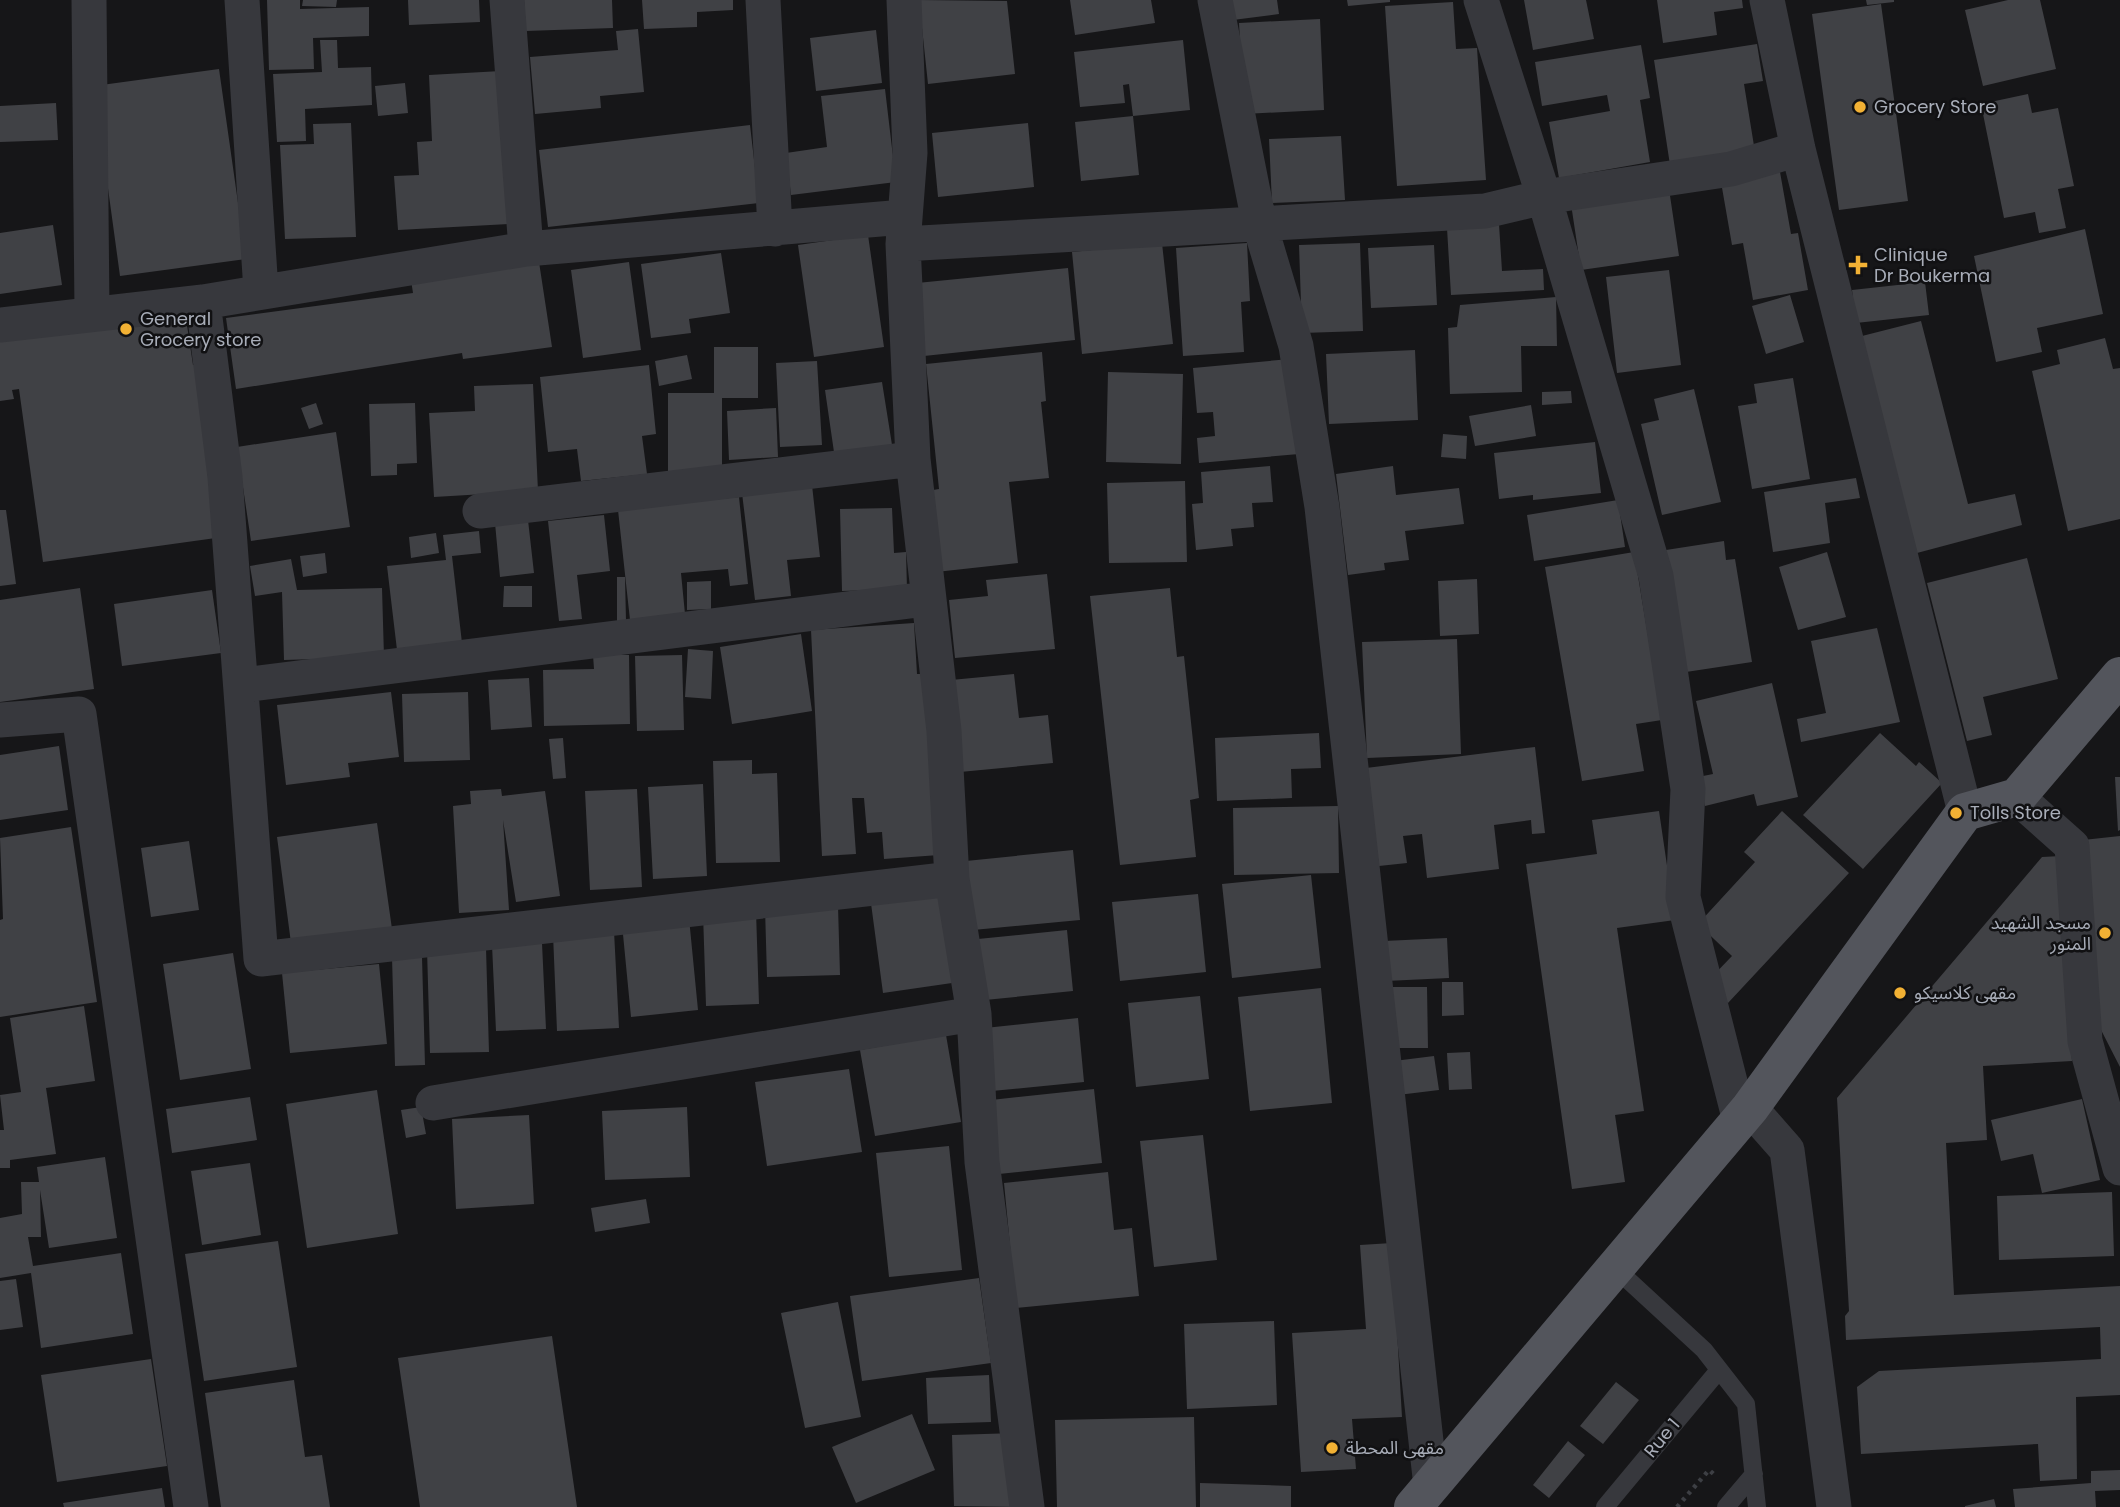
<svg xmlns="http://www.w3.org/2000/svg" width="2120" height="1507" font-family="Poppins,'Noto Sans Arabic',sans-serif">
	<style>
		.building { fill: #404145 }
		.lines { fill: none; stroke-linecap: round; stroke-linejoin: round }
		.path { stroke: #3d3f44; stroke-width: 4.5; stroke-dasharray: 3.5 5; stroke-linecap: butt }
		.lane { stroke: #37383d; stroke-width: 18 }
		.street { stroke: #37383d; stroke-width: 35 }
		.primary { stroke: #53555c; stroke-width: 38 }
		.poi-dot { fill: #f2b134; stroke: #111113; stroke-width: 2.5 }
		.labels { text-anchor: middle; stroke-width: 5; stroke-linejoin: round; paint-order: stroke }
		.poi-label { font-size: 18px; fill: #a8adb8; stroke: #111113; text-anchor: start }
		.street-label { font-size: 18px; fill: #a8adb8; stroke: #111113 }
	</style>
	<rect width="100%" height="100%" fill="#161618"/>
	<path class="building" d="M267 0H300V9L369 7V36L313 38 314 69 269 70Z
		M303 0H337L336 7 302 6Z
		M408 0H479L480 22 409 25Z
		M524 0H612L613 28 526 31Z
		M642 0H733V10L697 12V27L644 29Z
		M919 0 1007 1 1015 74 928 84Z
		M1070 0H1151L1155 23 1075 35Z
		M1222 0H1277L1279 14 1225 21Z
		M1347 0H1390V2L1348 6Z
		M1524 0H1586L1594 39 1533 50Z
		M1657 0H1742L1743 8 1714 12 1717 35 1663 43Z
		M1866 0H1894V2L1867 5Z
		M2008 0H2040L2056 69 1983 86 1965 10Z
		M1453 2 1456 49 1477 48 1486 180 1397 186 1385 6Z
		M1881 4 1908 201 1839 210 1812 14Z
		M1320 19 1324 110 1244 114 1239 23Z
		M638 29 644 92 600 96 601 108 535 114 530 57 618 50 616 31Z
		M876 30 882 83 816 91 810 38Z
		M320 40H337L338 68 371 67 372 105 305 109 306 141 277 142 273 74 322 72Z
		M1183 40 1190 110 1133 116 1139 175 1081 181 1075 122 1133 116 1129 84 1123 85 1125 103 1080 107 1074 52Z
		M1757 44 1763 81 1744 84 1755 152 1670 165 1654 60Z
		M1641 45 1650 98 1640 100 1650 162 1559 178 1549 122 1610 111 1607 95 1542 106 1535 62Z
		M219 69 246 259 120 276 94 86Z
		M501 71 509 224 398 230 394 176 419 175 417 142 432 141 429 75Z
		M405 83 408 113 378 116 375 86Z
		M885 89 896 182 791 195 786 153 827 147 821 96Z
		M2028 94 2032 113 2058 108 2074 186 2058 189 2066 228 2039 233 2035 212 2004 218 1981 104Z
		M56 103 58 140 0 142V106Z
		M351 123 356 237 285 239 280 145 314 144 313 124Z
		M1028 123 1034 187 938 197 932 133Z
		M750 125 759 203 548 227 539 150Z
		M1341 136 1345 200 1272 203 1269 139Z
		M1780 172 1791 234 1798 233 1808 290 1753 300 1743 243 1732 245 1721 182Z
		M1669 189 1679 256 1581 270 1571 204Z
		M1499 224 1502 271 1543 269 1544 290 1451 295 1447 228Z
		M53 225 62 285 0 294V233Z
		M2085 229 2103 314 2037 328 2042 352 1996 362 1974 256Z
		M868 235 884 347 814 357 798 245Z
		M1162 243 1173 344 1082 354 1072 252Z
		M1247 243 1250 301 1241 302 1244 352 1183 356 1176 248Z
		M1360 243 1363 331 1302 333 1299 245Z
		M1434 245 1437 305 1371 308 1368 248Z
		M721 253 730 313 689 319 691 333 651 338 641 264Z
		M539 262 552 347 463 359 462 353 236 389 226 318 413 293 411 280Z
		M629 262 641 350 583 358 571 270Z
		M1068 268 1075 340 924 356 917 283Z
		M1669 270 1681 365 1617 373 1606 277Z
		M1925 282 1929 315 1856 323 1852 290Z
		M1790 295 1804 342 1766 354 1752 306Z
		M1556 297 1557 346H1521L1522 392 1450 394 1448 328 1457 327 1460 305Z
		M185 312 193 365 199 364 223 537 43 562 19 389 12 390 14 399 0 401V338Z
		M1921 321 1968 504 2015 494 2022 525 1917 553 1862 336Z
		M2105 338 2113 369 2120 368V519L2068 531 2032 371 2060 364 2057 350Z
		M714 347H758V398H722V472H668V393H714Z
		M1415 350 1418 420 1329 424 1326 354Z
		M1042 352 1046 401 1041 402 1049 478 1009 482 1018 563 936 572 927 491 939 489 926 364Z
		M687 355 692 379 659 386 655 361Z
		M1290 359 1299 454 1199 463 1197 438 1215 436 1213 412 1197 413 1193 368Z
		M817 361 822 445 780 447 776 363Z
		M649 365 656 434 642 436 647 474 581 481 577 449 548 452 540 377Z
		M1108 372 1183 374 1181 464 1106 462Z
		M1793 378 1810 479 1752 489 1738 406 1757 403 1754 384Z
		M882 382 893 451 835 459 825 390Z
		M533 384 538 491 434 497 429 413 475 411 474 386Z
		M1694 389 1721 502 1662 515 1641 424 1659 420 1654 399Z
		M1571 391 1572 403 1542 405V392Z
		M316 403 323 424 309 429 301 408Z
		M415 403 417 463 397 464V475L371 476 369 404Z
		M1531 405 1536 436 1475 446 1469 416Z
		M776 408 778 457 729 460 727 411Z
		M336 432 350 527 251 541 237 447Z
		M1443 434 1467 436 1466 459 1441 457Z
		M1595 442 1601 493 1533 500V495L1499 499 1494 453Z
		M1270 466 1273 502 1252 503 1254 527 1231 529 1233 546 1196 550 1192 504 1203 503 1201 472Z
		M1393 466 1396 495 1459 488 1464 524 1405 531 1409 560 1384 563 1385 570 1348 575 1336 474Z
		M1856 478 1860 498 1825 503 1830 543 1773 552 1764 492Z
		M1185 481 1187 562 1109 563 1107 483Z
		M812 485 820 557 787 560 791 596 755 600 742 493Z
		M739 497 748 584 730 586 728 569 681 573 685 614 630 620 618 510Z
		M1618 500 1625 547 1534 561 1527 515Z
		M892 508 894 553 906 552 907 589 842 591 840 509Z
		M0 510H6L16 584 0 586Z
		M604 515 610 571 577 575 582 619 559 621 548 521Z
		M528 520 534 573 500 577 495 523Z
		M479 531 481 553 452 556 462 643 397 650 387 566 446 560 443 535Z
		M436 533 439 553 411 558 409 537Z
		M1724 541 1726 560 1735 559 1752 662 1686 672 1666 550Z
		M1634 552 1662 720 1636 724 1644 771 1582 781 1545 567Z
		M1827 552 1846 617 1798 630 1779 567Z
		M325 553 327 573 303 577 300 556Z
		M2027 558 2058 679 1983 697 1992 735 1967 741 1927 583Z
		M291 559 297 590 382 588 384 657 284 660 282 592 255 596 250 566Z
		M1047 574 1055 649 955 658 949 600 988 596 986 580Z
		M617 577H625L626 621H617Z
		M1477 579 1479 634 1440 636 1438 581Z
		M711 581V609L687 610V582Z
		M504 586H532V607H503Z
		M80 588 94 689 0 702V600Z
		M1170 588 1177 657 1184 656 1199 798 1190 800 1196 857 1120 865 1090 596Z
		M212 590 221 653 122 666 114 604Z
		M914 623 917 674H926L939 855 884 859 882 832 867 833 864 798H852L856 854 822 856 811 630Z
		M1877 628 1900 722 1801 742 1797 719 1826 713 1811 641Z
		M801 634 812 711 732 724 720 647Z
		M1457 639 1461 754 1367 758 1362 642Z
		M688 649 713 651 711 699 685 697Z
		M593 655H629L630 724 544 726 543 670 594 669Z
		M682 655 684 730 637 731 635 656Z
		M1014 674 1019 718 1048 715 1053 763 960 772 951 680Z
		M529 678 532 727 491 730 488 680Z
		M1772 683 1798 797 1757 806 1754 794 1705 806 1698 777 1713 774 1696 701Z
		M391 692 399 757 348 763 350 777 286 785 277 705Z
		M468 692 470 760 404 762 402 694Z
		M1319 733 1321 768 1291 769 1292 798 1217 801 1215 738Z
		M1880 733 1916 766 1919 762 1942 783 1863 869 1803 815Z
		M563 738 566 778 553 779 549 739Z
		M59 746 68 810 0 820V755Z
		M1535 747 1545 833 1532 834 1531 820 1494 825 1499 869 1427 878 1422 834 1403 836 1407 863 1379 866 1366 768Z
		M752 760V774L777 773 780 862 716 863 713 761Z
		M2115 777H2120V830L2118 831Z
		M703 784 707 876 653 879 648 787Z
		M501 789 502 796 545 791 560 896 516 902 503 820 509 910 459 913 453 806 471 804 470 791Z
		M637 789 642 887 590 890 585 791Z
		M1338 806 1339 873 1234 875 1233 808Z
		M1659 811 1675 920 1617 928 1644 1111 1615 1115 1625 1182 1572 1189 1526 864 1597 854 1592 820Z
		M1782 811 1849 873 1728 1003 1706 983 1732 956 1698 924 1755 862 1744 852Z
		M377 823 392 929 291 943 277 837Z
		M71 827 97 1002 0 1017V920L3 919 0 838Z
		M2120 836V1067L2099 1026 2083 840Z
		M189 841 199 910 151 917 141 848Z
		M1073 850 1080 920 973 930 966 861Z
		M2061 856 2072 1061 1983 1066 1987 1140 1946 1143 1954 1295 2120 1286V1395L2076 1397 2077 1479 2040 1481 2038 1444 1861 1454 1857 1387 1879 1371 2101 1359 2100 1327 1846 1340 1845 1316 1849 1311 1837 1098 2042 857Z
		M1311 875 1321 968 1232 978 1222 884Z
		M939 887 952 983 883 993 870 896Z
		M1198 894 1206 972 1120 981 1112 902Z
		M838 906 840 975 767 977 765 908Z
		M756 911 759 1004 706 1006 703 913Z
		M689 918 698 1010 631 1017 622 924Z
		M1067 930 1073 991 985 1000 978 939Z
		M614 931 619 1028 557 1031 553 934Z
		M1447 938 1449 978 1386 981 1384 941Z
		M542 943 546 1029 496 1031 492 945Z
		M486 948 489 1052 430 1053 427 949Z
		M233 953 251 1069 180 1080 163 964Z
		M392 957H422L425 1065 395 1066Z
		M379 964 387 1044 290 1053 282 973Z
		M1442 982H1463L1464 1015 1442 1016Z
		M1387 987H1427L1428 1048H1388Z
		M1321 988 1332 1103 1250 1111 1238 997Z
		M1200 996 1209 1079 1136 1087 1128 1003Z
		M84 1006 95 1081 46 1088 56 1154 10 1160V1168H0V1130H4L0 1095 21 1092 10 1018Z
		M1078 1018 1084 1082 992 1091 985 1028Z
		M946 1035 961 1122 875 1136 860 1050Z
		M1470 1052 1472 1089 1449 1090 1447 1053Z
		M1434 1056 1439 1090 1398 1095 1394 1061Z
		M849 1069 862 1152 767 1166 755 1082Z
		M1094 1089 1102 1163 999 1174 991 1100Z
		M377 1090 398 1234 307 1248 286 1104Z
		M250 1097 257 1140 172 1153 166 1109Z
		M2082 1099 2100 1180 2042 1193 2033 1154 2001 1161 1991 1120Z
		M421 1107 426 1134 406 1138 401 1110Z
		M687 1107 690 1177 605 1180 602 1111Z
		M529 1115 534 1204 456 1209 452 1119Z
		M1203 1135 1217 1260 1154 1267 1140 1141Z
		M949 1146 962 1270 889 1277 876 1153Z
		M105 1157 117 1238 49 1248 40 1190 41 1237H28L33 1266 121 1253 133 1334 41 1348 31 1273 0 1278V1218L22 1214 21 1182H39L37 1167Z
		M250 1163 261 1235 202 1245 191 1171Z
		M1108 1172 1114 1230 1132 1228 1139 1296 1016 1308 1004 1183Z
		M2112 1192 2114 1256 1999 1260 1997 1196Z
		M646 1199 650 1223 595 1232 591 1208Z
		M278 1241 297 1367 204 1381 185 1254Z
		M1392 1243 1402 1417 1352 1419 1356 1469 1301 1472 1292 1333 1366 1329 1360 1245Z
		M979 1278 991 1363 862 1381 850 1296Z
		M16 1279 23 1327 0 1330V1281Z
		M838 1302 861 1417 805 1428 781 1313Z
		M1274 1321 1277 1405 1187 1409 1184 1324Z
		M552 1336 577 1507H420L398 1358Z
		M151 1359 167 1466 57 1482 41 1375Z
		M989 1375 991 1422 928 1424 926 1378Z
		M294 1380 305 1457 322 1455 330 1507H221L205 1393Z
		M1616 1382 1639 1400 1603 1444 1580 1426Z
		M912 1414 935 1470 856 1503 832 1447Z
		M1194 1417 1196 1507H1057L1055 1420Z
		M1016 1433 1018 1507 954 1506 952 1435Z
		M1568 1441 1585 1455 1549 1498 1533 1485Z
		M2120 1470V1490L2095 1491 2096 1507H2015L2013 1489 2091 1483V1471Z
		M1200 1483 1291 1486V1507H1200Z
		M162 1488 165 1507H64L63 1503Z
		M1994 1499 1996 1507H1965V1506Z"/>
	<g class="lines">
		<path class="path" d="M1677 1507 1709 1470 1716 1476"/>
		<path class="lane" d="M1615 1268 1704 1350 1746 1404 1757 1507
			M1605 1507 1719 1370
			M1726 1507 1754 1474"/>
		<path class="street" d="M89 0 92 313
			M242 0 261 291
			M507 0 526 249
			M763 0 775 229
			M904 0 910 153 903 244 913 459 944 731 952 879 974 1014 982 1162 1027 1507
			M1215 0 1259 222 1296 346 1322 507 1431 1486
			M1481 0 1544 197 1656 576 1688 789 1683 897 1740 1121
			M1767 0 1798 149 1965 812
			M903 244 1485 211 1544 197 1731 169 1798 149
			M203 302 225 477 261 959 952 879
			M0 325 203 302 526 249 904 217
			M480 511 913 459
			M243 685 926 599
			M0 720 79 714 191 1507
			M2017 797 2072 846 2085 1041 2120 1168
			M433 1103 974 1014
			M1750 1108 1787 1150 1834 1507"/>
		<path class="primary" d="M1413 1507 1750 1108 1965 812 2017 797 2120 676"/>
	</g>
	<g class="poi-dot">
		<circle cx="1860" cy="107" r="7"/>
		<path d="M1854.5 254.5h7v7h7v7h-7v7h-7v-7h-7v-7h7z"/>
		<circle cx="126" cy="329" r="7"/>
		<circle cx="1956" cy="813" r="7"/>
		<circle cx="2105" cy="933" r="7"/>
		<circle cx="1900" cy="993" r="7"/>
		<circle cx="1332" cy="1448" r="7"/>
	</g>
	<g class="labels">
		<g class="poi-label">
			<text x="1874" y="113">Grocery Store</text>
			<text x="1874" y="261">Clinique<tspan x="1874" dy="21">Dr Boukerma</tspan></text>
			<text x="140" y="325">General<tspan x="140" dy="21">Grocery store</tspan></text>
			<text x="1970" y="819">Tolls Store</text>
			<text x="2091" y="929" text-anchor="end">مسجد الشهيد<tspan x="2091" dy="21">المنور</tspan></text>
			<text x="1914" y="999">مقهى كلاسيكو</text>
			<text x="1346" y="1454">مقهى المحطة</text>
		</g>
		<g class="street-label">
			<text transform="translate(1662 1438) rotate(-50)" y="6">Rue 1</text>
		</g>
	</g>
</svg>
